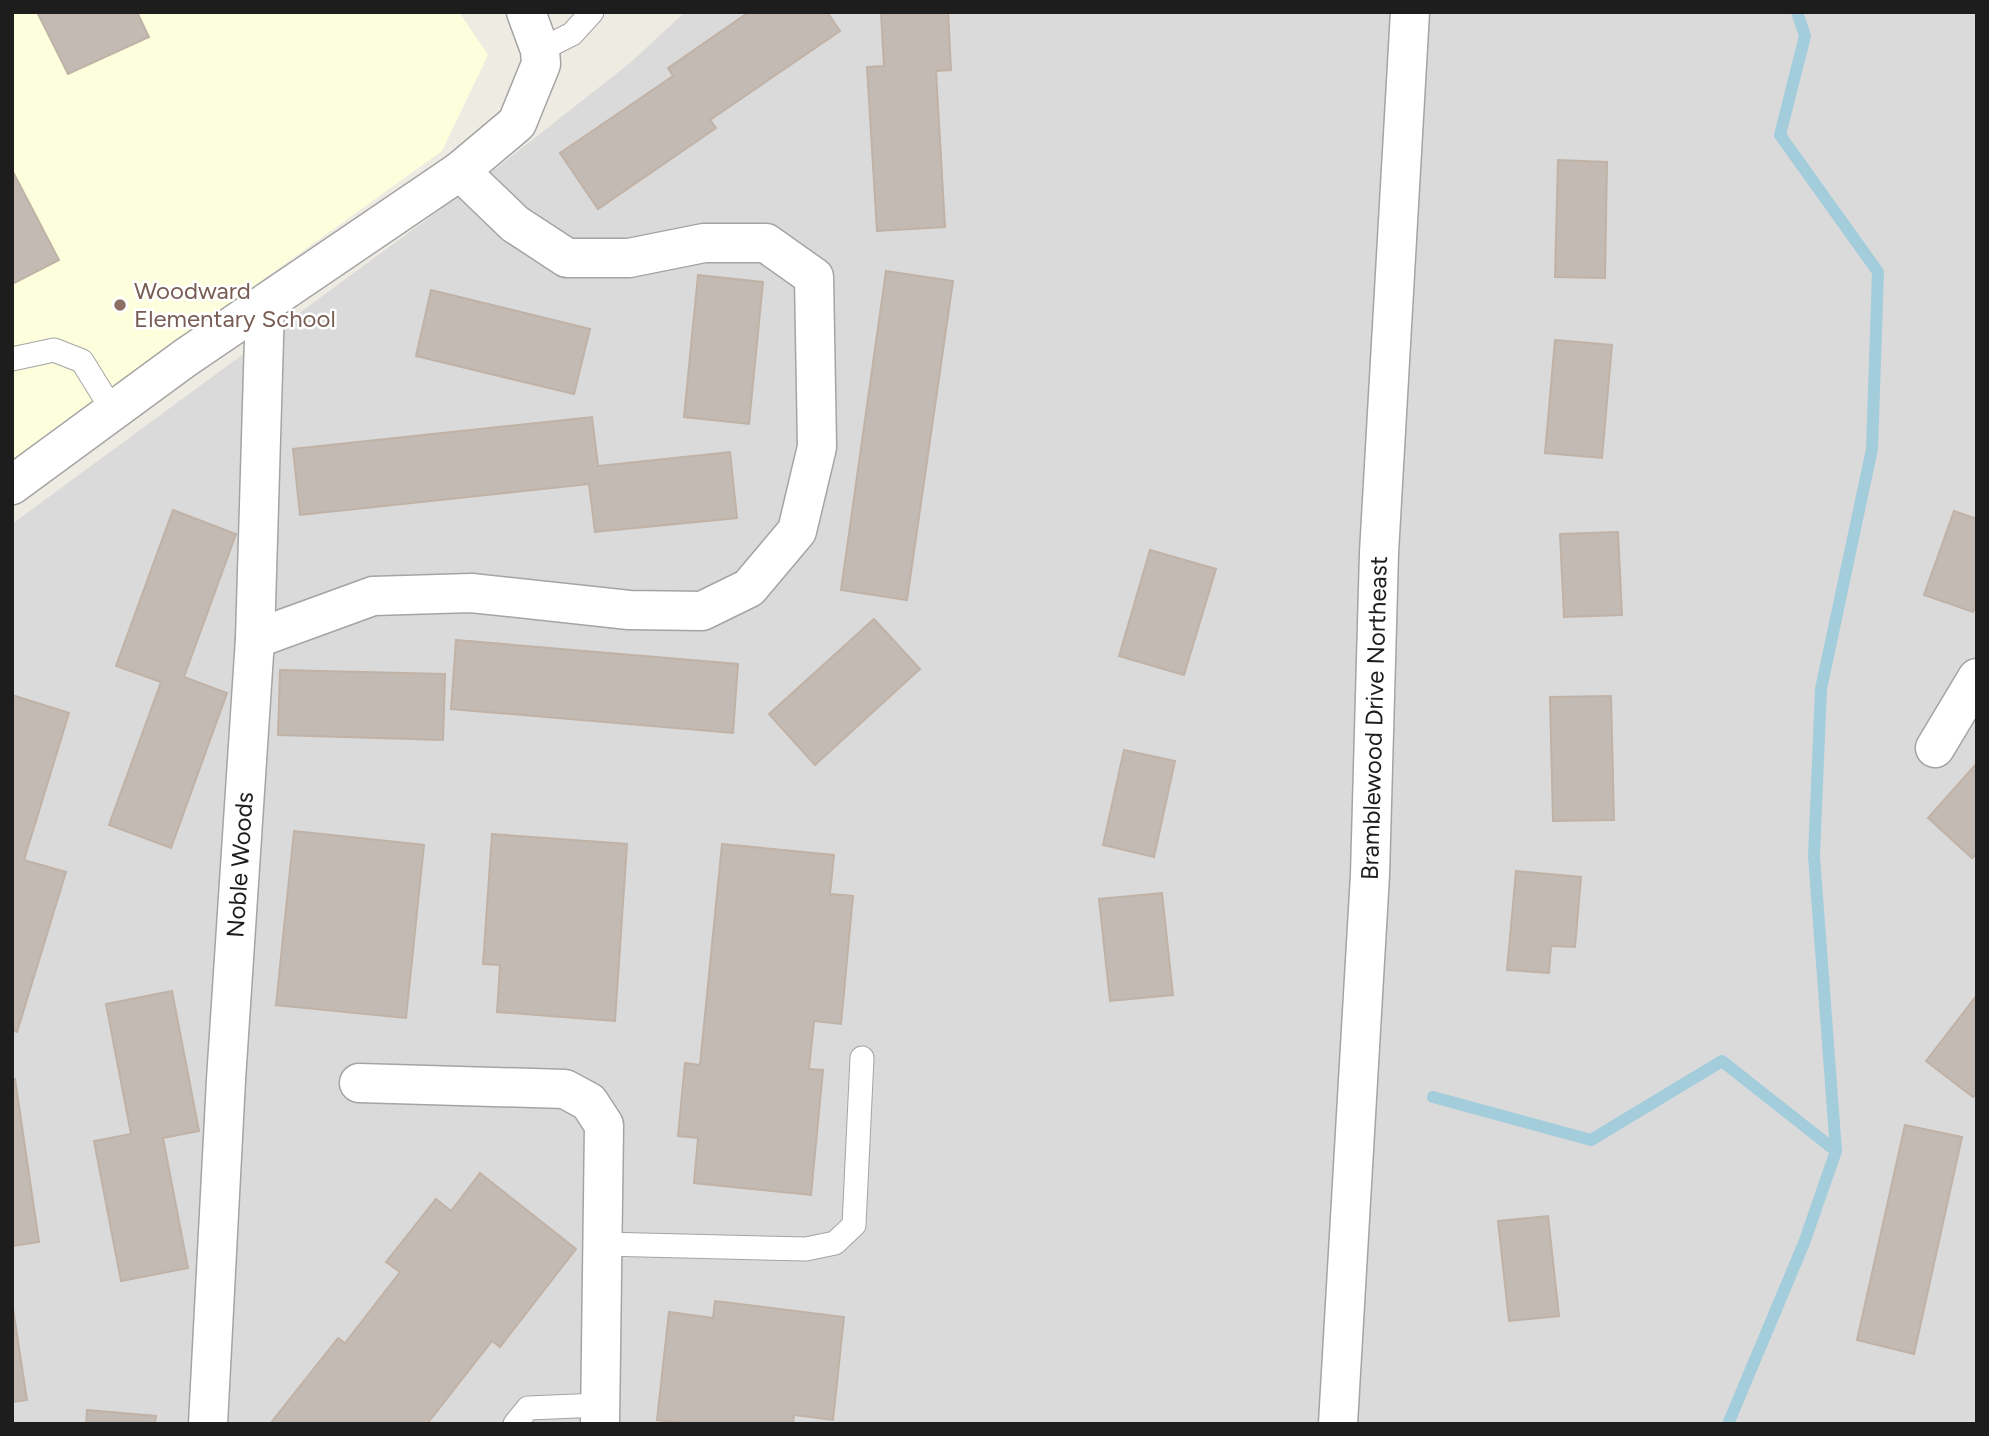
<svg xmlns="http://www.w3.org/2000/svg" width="1989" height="1436" font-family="Figtree,sans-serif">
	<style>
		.residential { fill: #dbdada }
		.education { fill: #fdffdc }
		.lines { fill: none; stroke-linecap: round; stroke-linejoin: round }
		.stream { stroke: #a4cddc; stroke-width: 12 }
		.building { fill: #c3bab3; stroke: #c0b2a6; stroke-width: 2 }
		.service-casing { stroke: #a4a4a4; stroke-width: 25 }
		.minor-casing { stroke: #a4a4a4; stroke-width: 41 }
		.service { stroke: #fff; stroke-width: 23 }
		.minor { stroke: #fff; stroke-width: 38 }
		.education-dot { fill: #8d6e63; stroke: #fff; stroke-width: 2.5 }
		.labels { text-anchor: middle; stroke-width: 5; stroke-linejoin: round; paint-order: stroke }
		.education-label { font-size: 24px; fill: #785e54; stroke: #fff; text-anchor: start }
		.street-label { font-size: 24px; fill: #1d1d1d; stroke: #fff }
	</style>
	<rect width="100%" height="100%" fill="#eeebe3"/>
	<path class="residential" d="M685 12H1977V1424H12V524L498 167 630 63Z"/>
	<path class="education" d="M12 12H459L488 55 442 151 12 460Z"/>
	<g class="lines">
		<path class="stream" d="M1797 12 1805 36 1780 135 1878 272 1872 449 1821 689 1814 856 1836 1151
			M1433 1097 1591 1140 1722 1061 1836 1151 1804 1243 1728 1424"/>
	</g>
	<path class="building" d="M37 12H137L149 37 68 74Z
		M749 12H827L840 31 710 120 716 128 598 209 560 153 673 76 668 68Z
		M881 12H948L951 70 936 71 945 227 877 231 867 67 884 66Z
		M1558 160 1607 162 1605 278 1555 277Z
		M12 170 59 260 12 284Z
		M886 271 953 281 907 600 841 590Z
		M698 275 763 282 749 424 684 417Z
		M431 290 590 329 574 394 416 356Z
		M1555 340 1612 345 1602 458 1545 453Z
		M592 417 598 466 730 452 737 518 595 532 589 484 300 515 293 449Z
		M173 510 236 534 184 677 227 693 171 848 109 825 161 682 116 666Z
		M1954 511 1977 519V603L1973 612 1924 595Z
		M1618 532 1622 615 1564 617 1560 534Z
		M1150 550 1216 569 1184 675 1119 656Z
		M874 619 920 669 815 765 769 714Z
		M456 640 738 664 733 733 451 709Z
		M280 670 445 674 443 740 278 735Z
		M12 695 69 713 24 860 66 872 17 1032 12 1030Z
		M1611 696 1614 820 1553 821 1550 697Z
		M1124 750 1175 761 1154 857 1103 845Z
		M1977 763V853L1972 858 1928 818Z
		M294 831 424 845 406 1018 276 1005Z
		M492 834 627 844 615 1021 497 1012 500 965 483 964Z
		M722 844 834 855 830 894 853 896 841 1024 814 1021 809 1069 823 1070 811 1195 694 1183 698 1138 678 1136 685 1063 700 1065Z
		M1516 871 1581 877 1575 947 1551 946 1549 973 1507 970Z
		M1162 893 1173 995 1110 1001 1099 899Z
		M172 991 199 1131 163 1138 188 1268 121 1281 94 1141 131 1134 106 1004Z
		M1977 995V1093L1973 1097 1926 1061Z
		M15 1079 39 1242 12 1246V1080Z
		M1905 1125 1962 1137 1914 1354 1857 1340Z
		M480 1173 576 1249 500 1347 492 1341 427 1424H270L338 1338 345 1343 400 1272 386 1262 436 1199 451 1211Z
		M1548 1216 1559 1316 1509 1321 1498 1221Z
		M715 1301 844 1317 833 1420 794 1415 793 1424H692L657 1420 669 1312 713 1318Z
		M12 1302 27 1400 12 1402Z
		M87 1410 156 1416 155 1424H86Z"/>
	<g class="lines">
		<g class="service-casing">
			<path id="service" d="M540 50 572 34 592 12
				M12 359 54 350 82 361 113 411
				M602 1244 806 1249 835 1243 854 1225 862 1058
				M515 1424 528 1408 600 1405"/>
		</g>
		<g class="minor-casing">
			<g id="minor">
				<path d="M12 485 185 358 460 171 517 123 541 64 540 50 526 12"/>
				<path d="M255 639 373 596 471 593 629 610 702 611 749 588 797 531 817 447 814 277 766 243H704L629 258H567L515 224 460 171"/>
				<path d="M1935 748 1977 678"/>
				<path d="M359 1083 565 1089 589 1102 604 1125 600 1424"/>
				<path id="s1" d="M208 1424 226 1080 255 639 265 305"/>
				<path id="s2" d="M1338 1424 1370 875 1379 553 1410 12"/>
			</g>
		</g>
		<use href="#service" class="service"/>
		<use href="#minor" class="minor"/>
	</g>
	<circle class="education-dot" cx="120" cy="305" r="7"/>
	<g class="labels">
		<g class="education-label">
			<text x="134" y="299">Woodward<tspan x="134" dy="28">Elementary School</tspan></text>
		</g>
		<g class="street-label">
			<text dy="8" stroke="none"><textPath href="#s2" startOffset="707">Bramblewood Drive Northeast</textPath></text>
			<text dy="8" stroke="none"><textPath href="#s1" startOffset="560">Noble Woods</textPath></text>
		</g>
	</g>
	<rect width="1989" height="1436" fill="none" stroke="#1d1d1d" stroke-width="28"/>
</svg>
